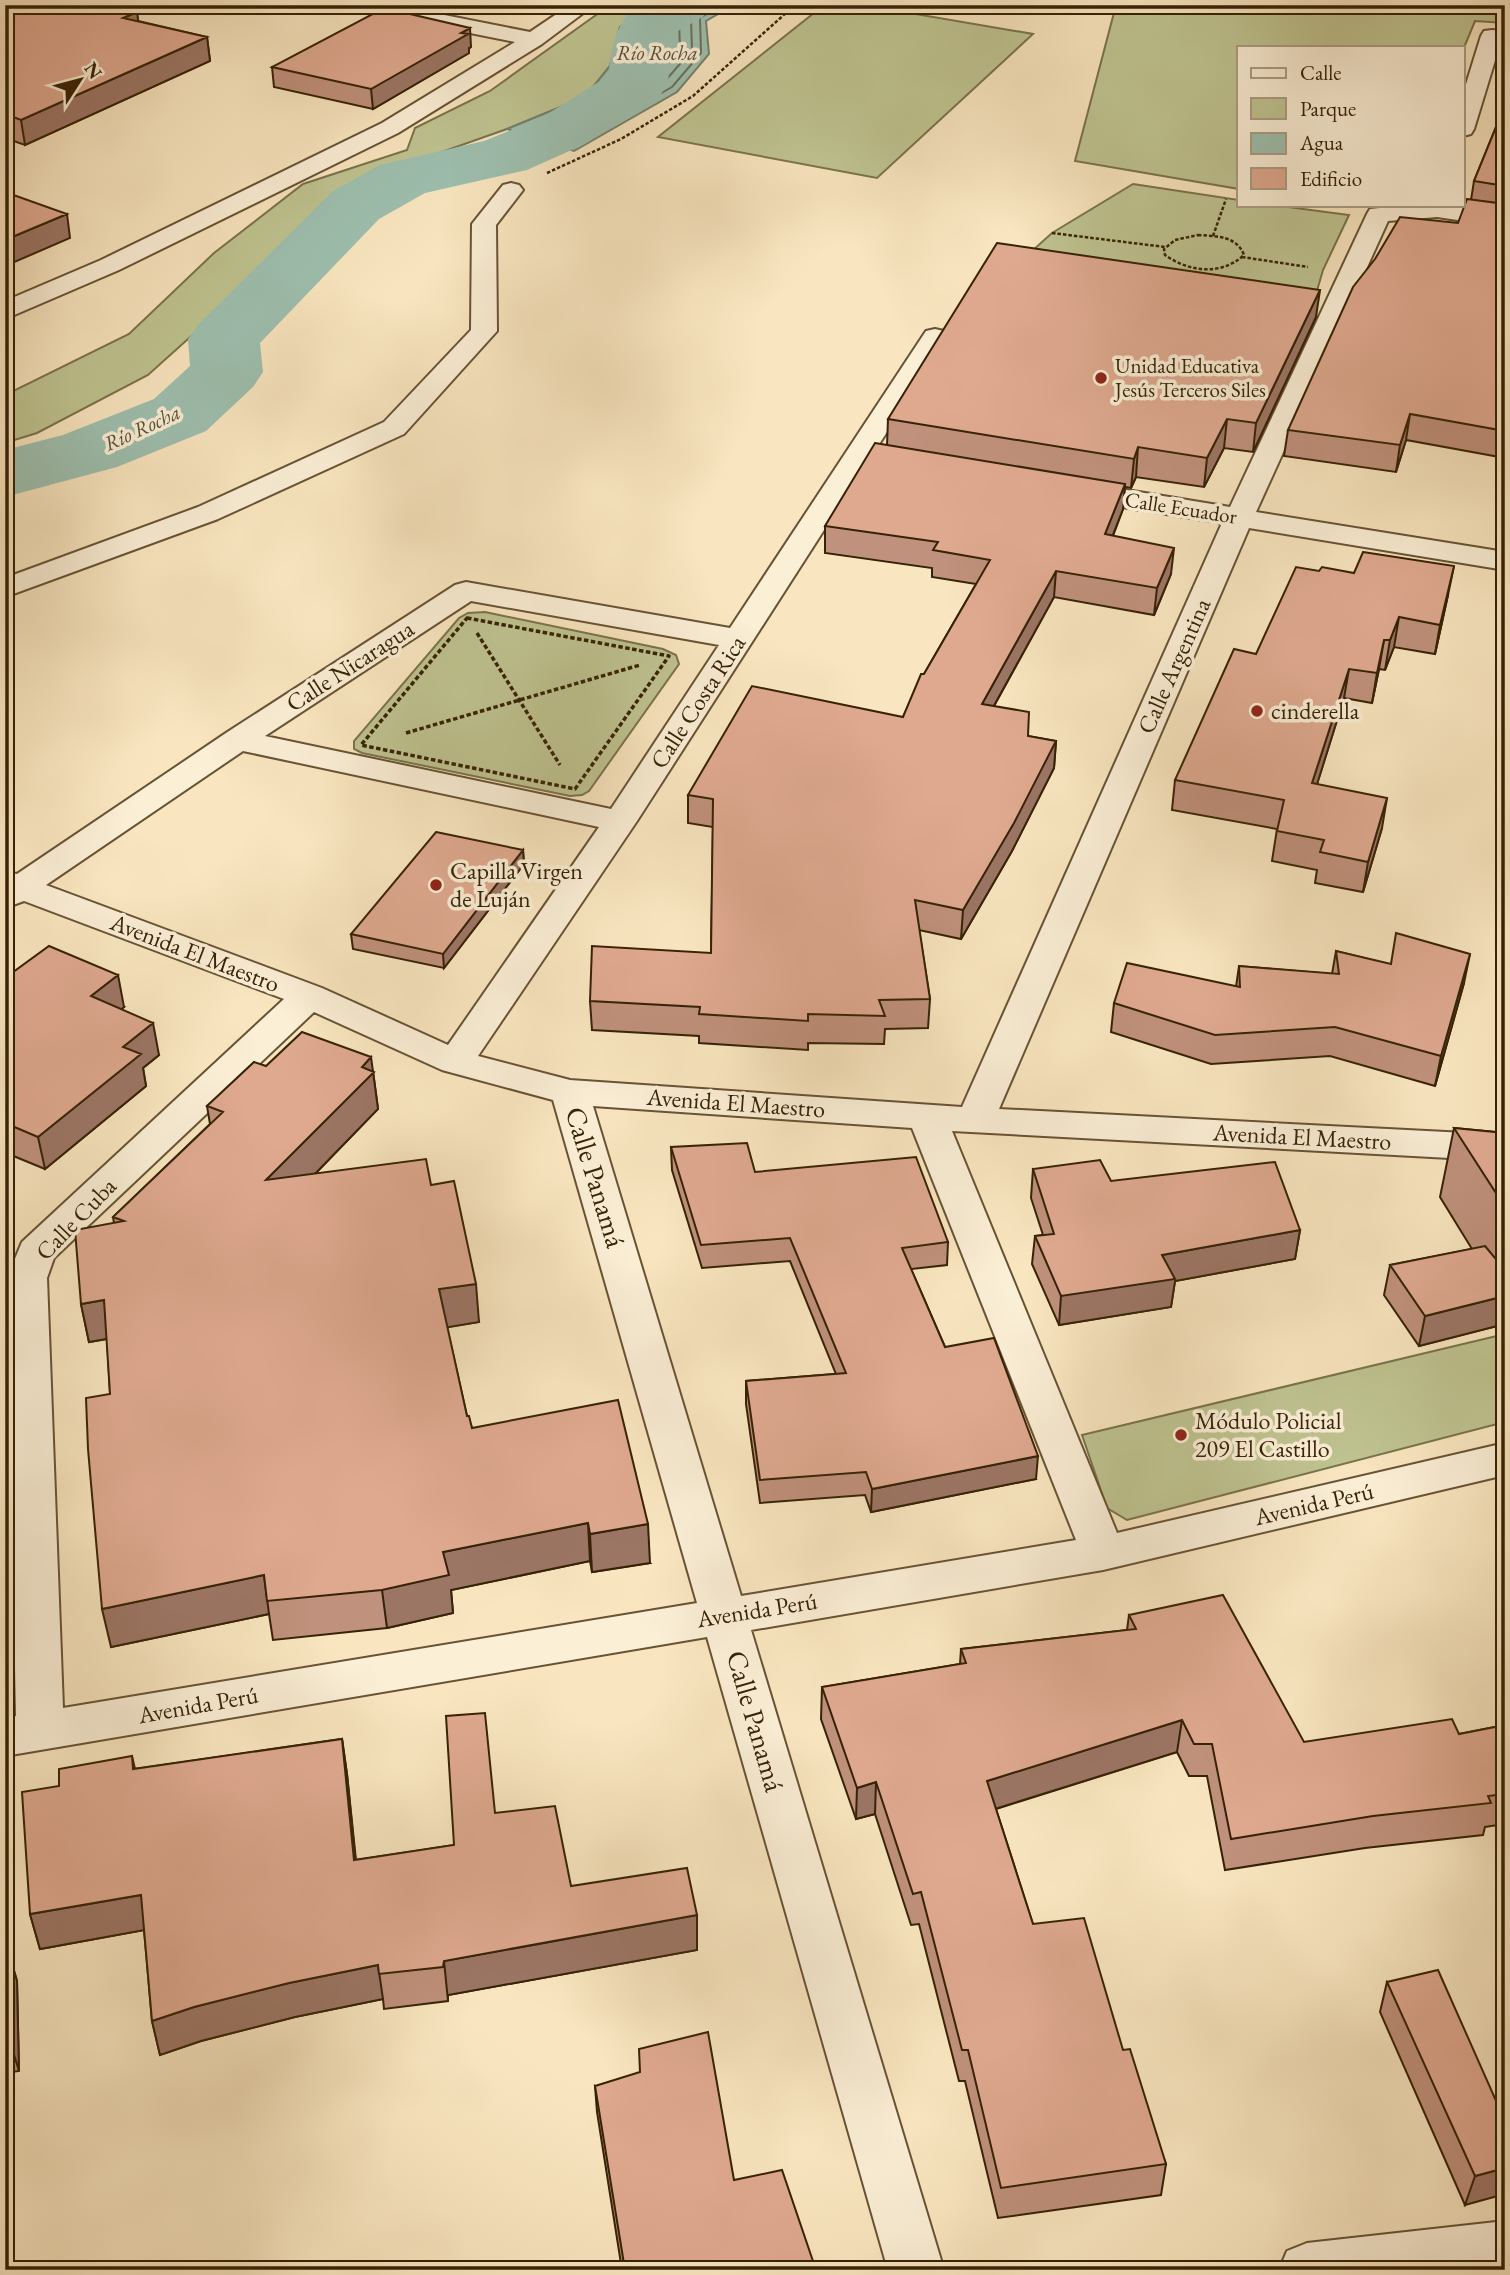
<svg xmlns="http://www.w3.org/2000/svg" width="1510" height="2275" font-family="'EB Garamond',serif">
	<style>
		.green { fill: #bfc491; stroke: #7a734c; stroke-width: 2 }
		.water { fill: #9ec0b0; stroke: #74816c; stroke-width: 2 }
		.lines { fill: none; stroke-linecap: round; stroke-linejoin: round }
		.shore { stroke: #6a715b; stroke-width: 2 }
		.river { fill: #9ec0b0; fill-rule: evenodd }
		.minor-casing { stroke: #675334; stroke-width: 4 }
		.path-far1 { stroke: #362206; stroke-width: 2.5; stroke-dasharray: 3.5 2; stroke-linecap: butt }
		.path { stroke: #362206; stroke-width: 3.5; stroke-dasharray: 4.5 2.5; stroke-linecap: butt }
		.minor { fill: #fbefd6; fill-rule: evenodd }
		.wall { fill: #c0917c; stroke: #362206; stroke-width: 2 }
		.shaded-wall { fill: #9c7665; stroke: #362206; stroke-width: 2 }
		.building { fill: #dfa990; stroke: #362206; stroke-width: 2 }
		.poi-dot { fill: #8f2418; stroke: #fbefd6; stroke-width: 2.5 }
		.labels { text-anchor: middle; stroke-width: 7; stroke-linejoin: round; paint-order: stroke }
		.far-water-label { font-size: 21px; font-style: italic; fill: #555139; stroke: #fbefd6 }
		.far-poi-label { font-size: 21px; fill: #362206; stroke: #fbefd6; text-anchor: start }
		.far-street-label { font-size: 21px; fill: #362206; stroke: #fbefd6 }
		.street-label { font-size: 24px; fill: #362206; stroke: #fbefd6 }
		.poi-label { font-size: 24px; fill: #362206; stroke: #fbefd6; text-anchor: start }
		.near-street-label { font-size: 28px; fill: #362206; stroke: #fbefd6 }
	</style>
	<rect width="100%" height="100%" fill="#f9e6c0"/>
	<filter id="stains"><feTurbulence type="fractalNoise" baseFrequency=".00286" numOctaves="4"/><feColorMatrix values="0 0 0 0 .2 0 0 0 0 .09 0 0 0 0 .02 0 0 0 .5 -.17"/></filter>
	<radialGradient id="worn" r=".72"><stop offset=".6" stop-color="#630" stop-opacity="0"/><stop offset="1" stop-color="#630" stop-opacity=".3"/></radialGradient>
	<path class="green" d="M610 5H652L620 27 610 66 585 97 507 129 348 185 247 286 148 375 37 433 5 443V395L129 334 214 253 303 184 407 150 415 128 490 91Z
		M824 5H863L1033 34 877 178 658 137Z
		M1116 5H1505V23L1475 21 1463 50V47H1239V189L1075 161Z
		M1133 184 1239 200V205H1273L1349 215 1323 270 1309 318 1012 269 1052 233Z
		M485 612 663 649 676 655 679 664 589 791 582 795 570 796 362 753 354 749V741L459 618 468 613Z
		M1505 1334V1422L1127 1520 1107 1508 1082 1435Z"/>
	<path class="water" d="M657 5H734L706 21 709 54 677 92 574 151 507 129 585 97 610 66 620 27Z"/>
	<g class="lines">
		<path class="shore" d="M657 5 654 13 627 32 616 70 590 101 536 125 535 131 574 143 672 87 701 53 700 18 722 5
			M666 5 661 19 634 37C620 89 610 100 562 125L561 130 573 134 666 80 692 50 691 19 703 5
			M674 19 679 22 680 48 659 72 633 86 631 82 643 44 665 29Z"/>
		<path class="river" d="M639 5H712L703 17 678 31 671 49 668 84 659 97 585 144 527 170 425 193 379 219 260 343 263 372 253 387 206 431 117 467 5 497V450L63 435 154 399 190 366 188 339 199 324 333 191 380 165 484 141 541 118 608 76C611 53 616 17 639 5Z"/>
		<g class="minor-casing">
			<path id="minor" d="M350 5H394L530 32 570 5H594L542 44 398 133 119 270 5 319V301L101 260 382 123 515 42 360 11 353 9Z
				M1492 30 1505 31V44H1500L1474 129 1471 134 1463 136V94L1481 36 1484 31Z
				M511 183 519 185 523 190 496 225 497 331 404 434 218 519 5 597V578L198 507 384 422 471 330 472 224 503 185Z
				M1408 205H1451L1505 213V227L1437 217 1388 221 1256 512 1505 552V570L1249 528 999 1109 1505 1135V1161L952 1131 1117 1533 1505 1443V1475L1103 1570 751 1630 944 2270H888L707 1637 5 1756V1718L16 1716 7 1278 22 1242 284 999 24 901 5 908V872L17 874 226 733 455 585 466 582 730 628 922 337 926 331 935 329 944 331 948 337 637 821 478 1056 570 1080 962 1107 1222 523 1072 499 1062 496 1058 490 1062 484 1072 481 1230 507 1367 214 1370 209ZM471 601 719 645 611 809 265 736ZM243 751 599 827 448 1045 322 988 46 885ZM314 1012 442 1070 553 1100 697 1603 63 1708 47 1278 54 1258ZM593 1106 912 1128 1076 1540 741 1596Z
				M1505 2221V2270H1279L1287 2251 1307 2243Z"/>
		</g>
		<path class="path-far1" d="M547 173 621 139 693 96 795 5
			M1052 233 1165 247
			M1198 235C1216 236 1237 236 1244 255 1221 276 1189 272 1165 255L1164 249 1175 240Z
			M1213 236 1226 199
			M1242 257 1308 267"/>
		<path class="path" d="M467 618 669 656 575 789 361 745Z
			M477 633 560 765
			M406 733 640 665"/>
		<use href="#minor" class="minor"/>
	</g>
	<path class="wall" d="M5 5 137 12 138 21 207 37 210 61 25 145 5 138Z
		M471 47 469 48V53L373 109 274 87 272 67Z
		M1505 105V458L1406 440 1396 472 1284 456 1288 430 1458 223 1471 200 1474 181Z
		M1316 317 1253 452 1224 448 1204 487 1136 477 1131 488 1125 487 1123 509 1113 536 1171 574 1154 615 1054 597 994 706 1028 736 1056 741 1054 768 1012 851 961 939 919 930 930 999 928 1028 885 1029 884 1044 808 1043V1050L699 1043V1036L592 1030 590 1001 711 953 713 827 688 823V795L903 717 924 674 976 584 932 577V568L825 553V526L887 445 888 419Z
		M1319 571 1448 595 1435 654 1394 647 1385 670 1379 669 1372 703 1344 698 1317 784 1382 828 1363 892 1315 883 1317 870 1272 861 1277 829 1172 810 1175 780 1256 654Z
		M523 850 524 864 444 968 353 949 351 934Z
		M1336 951 1464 983 1435 1086 1330 1056 1211 1064 1111 1032 1114 1003 1236 987 1239 966 1332 974Z
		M5 978 124 1007 121 1009 159 1055 143 1068 146 1086 45 1169 11 1155 5 1160Z
		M266 1066 373 1071 378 1109 315 1174 431 1185 479 1322 447 1327 467 1416 472 1428 650 1563 592 1572 590 1561 451 1590 453 1613 387 1628 273 1640 269 1614 111 1647 110 1394 107 1339 89 1342 81 1304 114 1223 113 1217 210 1124 207 1106Z
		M1454 1128 1505 1133V1324L1419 1346 1384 1295 1390 1265 1472 1249 1440 1197Z
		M671 1147 755 1172 948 1242 947 1265 911 1269 945 1347 1036 1479 871 1512 865 1495 760 1503 746 1404V1381L836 1374 790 1261 702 1268 672 1170Z
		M1033 1169 1111 1181 1300 1230 1295 1259 1175 1281 1171 1307 1059 1325 1032 1264 1035 1236 1043 1235 1031 1198Z
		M1129 1615 1304 1742 1459 1734 1505 1725V1824L1485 1827 1483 1835 1365 1848 1225 1870 1207 1776H1189L1177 1752 996 1809 1033 1924 1123 2050 1166 2164 1161 2195 998 2218 965 2081H959L919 1924 911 1925 875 1814 856 1819 821 1719 822 1687 960 1664 961 1649 1127 1630Z
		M342 1739 347 1774 356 1860 454 1845 495 1813 571 1886 697 1915V1950L448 1995V2001L384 2009 383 1999 295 2017 201 2041 160 2055 152 2021 144 1930 40 1949 30 1914 59 1786 132 1756 135 1769Z
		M5 1940 17 1981 19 2071 5 2073Z
		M1387 1982 1505 2121 1465 2205 1380 2012Z
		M595 2086 734 2180 816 2270H622L597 2112Z"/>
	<path class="shaded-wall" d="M137 12 140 36 123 18Z
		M470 28 471 47 469 48V53L373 109 371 89Z
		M207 37 210 61 25 145 21 120Z
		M67 214 70 238 5 266V240Z
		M1320 290 1316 317 1253 452 1256 423Z
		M1410 414 1406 440 1396 472 1400 445Z
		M1227 419 1224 448 1204 487 1207 458Z
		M1138 447 1136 477 1131 488 1134 459Z
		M1125 484 1123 509 1103 560 1105 534Z
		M1174 548 1171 574 1154 615 1157 588Z
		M1454 566 1448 595 1435 654 1440 625Z
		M1056 571 1054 597 980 731 982 704Z
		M1399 617 1394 647 1385 670 1390 640Z
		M1384 640 1379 669 1372 703 1377 673Z
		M1349 669 1344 698 1308 813 1312 783Z
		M1056 741 1054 768 1012 851 961 939 963 910Z
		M1387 798 1382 828 1363 892 1368 862Z
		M523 850 524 864 444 968 443 954Z
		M1470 954 1464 983 1435 1086 1441 1056Z
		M118 975 124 1007 97 1028 91 996Z
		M153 1023 159 1055 143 1068 146 1086 45 1169 38 1137 123 1047Z
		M371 1057 378 1109 272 1218 266 1180 362 1067Z
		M5 1128 11 1155 5 1160Z
		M1300 1230 1295 1259 1175 1281 1171 1307 1059 1325 1061 1296 1162 1255Z
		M476 1284 479 1322 443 1328 439 1289Z
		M1505 1296V1324L1419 1346 1425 1316Z
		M104 1300 112 1338 89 1342 81 1304Z
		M1038 1456 1036 1479 871 1512 872 1489Z
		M588 1523 590 1561 451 1590 453 1613 387 1628 382 1590 443 1552Z
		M648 1524 650 1563 592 1572 590 1534Z
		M264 1575 269 1614 111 1647 102 1609Z
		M1182 1720 1177 1752 985 1812 987 1781Z
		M342 1739 347 1774 359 1895 354 1860Z
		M876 1782 875 1814 856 1819 857 1788Z
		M141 1895 150 1929 40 1949 30 1914Z
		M697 1915V1950L448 1995V2001L444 1961Z
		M5 1940 17 1981 19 2071 5 2025Z
		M378 1965 383 1999 295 2017 201 2041 160 2055 152 2021 194 2007 289 1983Z
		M1505 2168V2194L1465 2205 1475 2176Z"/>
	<path class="building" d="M5 5H109L137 12 123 18 207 37 21 120 5 114Z
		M384 8 470 28 461 33 468 34 371 89 272 67Z
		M1505 105V186L1474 181Z
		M5 192 67 214 5 240Z
		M1467 199 1505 204V431L1410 414 1400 445 1288 430 1353 287 1375 259 1400 217 1458 223Z
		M997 243 1320 290 1256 423 1227 419 1207 458 1138 447 1134 459 888 419Z
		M875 443 1125 484 1105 534 1174 548 1157 588 1056 571 982 704 1029 712 1028 736 1056 741 1014 823 963 910 915 900 930 999 879 1000 885 1016 808 1014V1021L699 1014 700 1007 590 1001 592 946 711 953 713 799 688 795 752 686 903 717 921 674H924L990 560 933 550 938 542 825 526Z
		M1363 552 1454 566 1440 625 1399 617 1390 640H1384L1377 673 1349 669 1312 783 1387 798 1368 862 1320 852 1324 840 1277 831 1284 800 1175 780 1234 649 1256 654 1296 567 1319 571 1322 567 1354 573Z
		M436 832 523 850 443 954 351 934Z
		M1396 933 1470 954 1441 1056 1335 1027 1215 1035 1114 1003 1127 963 1240 987 1239 966 1339 974 1336 951 1391 964Z
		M49 946 118 975 91 996 153 1023 123 1047 141 1054 38 1137 5 1123V978Z
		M302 1032 371 1057 362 1067 374 1072 266 1180 426 1159 431 1185 454 1181 476 1284 439 1289 467 1416H469L472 1428 618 1400 648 1524 590 1534 588 1523 443 1552 449 1575 382 1590 267 1601 264 1575 102 1609 88 1449 86 1398 110 1394 104 1300 81 1304 75 1230 124 1221 113 1217 223 1112 207 1106 254 1062 266 1066Z
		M1454 1128 1505 1133V1207Z
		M747 1143 755 1172 916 1157 948 1242 902 1248 945 1347 994 1338 1038 1456 872 1489 866 1472 760 1480 746 1381 846 1373 790 1238 701 1245 671 1147Z
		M1100 1160 1111 1181 1275 1162 1300 1230 1162 1255 1175 1279 1061 1296 1035 1236 1054 1234 1033 1169Z
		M1485 1246 1505 1270V1296L1425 1316 1390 1265Z
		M1223 1595 1304 1742 1452 1719 1459 1734 1505 1725V1794L1488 1796 1491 1803 1373 1816 1231 1839 1212 1744H1194L1182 1720 987 1781 1033 1924 1084 1918 1123 2050 1130 2049 1166 2164 1001 2188 968 2050H962L921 1892 913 1894 876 1782 857 1788 822 1687 966 1663 961 1649 1136 1629 1129 1615Z
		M485 1713 495 1813 555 1806 571 1886 687 1868 697 1915 444 1961 443 1967 379 1974 378 1965 289 1983 194 2007 152 2021 141 1895 30 1914 22 1792 59 1786V1769L132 1756 133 1769 342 1739 354 1860 454 1845 446 1716Z
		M1438 1970 1505 2121V2168L1475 2176 1387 1982Z
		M708 2032 734 2180 782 2170 816 2270H625L595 2086 640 2072 639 2049Z
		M1505 2267V2270H1478Z"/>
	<g class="poi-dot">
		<circle cx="1101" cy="378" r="7"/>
		<circle cx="1257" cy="711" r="7"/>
		<circle cx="436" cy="885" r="7"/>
		<circle cx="1181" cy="1435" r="7"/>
	</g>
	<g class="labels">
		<g class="far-water-label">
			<text x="657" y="60">Río Rocha</text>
			<text transform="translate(142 428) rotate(-25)" y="7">Río Rocha</text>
		</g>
		<g class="far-poi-label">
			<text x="1115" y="373">Unidad Educativa<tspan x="1115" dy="24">Jesús Terceros Siles</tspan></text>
		</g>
		<g class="far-street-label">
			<text transform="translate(1181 508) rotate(9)" y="7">Calle Ecuador</text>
		</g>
		<g class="street-label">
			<text transform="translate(350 666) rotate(-33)" y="8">Calle Nicaragua</text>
			<text transform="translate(1174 666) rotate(-66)" y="8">Calle Argentina</text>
			<text transform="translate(698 702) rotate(-57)" y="8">Calle Costa Rica</text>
			<text transform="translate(195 953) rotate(21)" y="8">Avenida El Maestro</text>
			<text transform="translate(736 1103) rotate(4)" y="8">Avenida El Maestro</text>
			<text transform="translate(1302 1137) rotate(3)" y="8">Avenida El Maestro</text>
			<text transform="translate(76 1219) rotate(-46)" y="8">Calle Cuba</text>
			<text transform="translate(1314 1504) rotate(-13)" y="8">Avenida Perú</text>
			<text transform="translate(757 1610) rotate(-9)" y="8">Avenida Perú</text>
			<text transform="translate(198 1705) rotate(-10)" y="8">Avenida Perú</text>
		</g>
		<g class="poi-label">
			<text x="1271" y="719">cinderella</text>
			<text x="450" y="879">Capilla Virgen<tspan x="450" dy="28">de Luján</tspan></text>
			<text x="1195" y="1429">Módulo Policial<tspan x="1195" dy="28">209 El Castillo</tspan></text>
		</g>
		<g class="near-street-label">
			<text transform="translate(596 1177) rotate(73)" y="10">Calle Panamá</text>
			<text transform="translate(756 1721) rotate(74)" y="10">Calle Panamá</text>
		</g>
	</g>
	<rect width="1510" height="2275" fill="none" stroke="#f9e6c0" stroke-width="28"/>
	<rect x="7" y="7" width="1496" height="2261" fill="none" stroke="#362206" stroke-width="3.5"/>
	<rect x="14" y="14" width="1482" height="2247" fill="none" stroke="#362206" stroke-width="2"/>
	<rect x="1237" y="46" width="228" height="161" fill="#fbefd6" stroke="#ac9d83" stroke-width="2"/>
	<rect x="1251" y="68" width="35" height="10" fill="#fbefd6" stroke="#ac9d83" stroke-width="2"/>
	<text x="1300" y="80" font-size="21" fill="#362206">Calle</text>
	<rect x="1251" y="98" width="35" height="21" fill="#bfc491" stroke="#ac9d83" stroke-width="2"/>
	<text x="1300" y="116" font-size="21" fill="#362206">Parque</text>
	<rect x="1251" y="133" width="35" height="21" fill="#9ec0b0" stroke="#ac9d83" stroke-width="2"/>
	<text x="1300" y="150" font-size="21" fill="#362206">Agua</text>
	<rect x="1251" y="168" width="35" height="21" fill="#dfa990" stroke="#ac9d83" stroke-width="2"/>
	<text x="1300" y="186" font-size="21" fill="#362206">Edificio</text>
	<g transform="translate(80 80) rotate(54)" stroke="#fbefd6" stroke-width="5" paint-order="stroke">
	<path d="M0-5L12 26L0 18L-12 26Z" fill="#362206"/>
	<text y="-10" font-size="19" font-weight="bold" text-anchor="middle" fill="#362206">N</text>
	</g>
	<rect width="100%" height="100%" filter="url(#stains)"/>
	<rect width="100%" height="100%" fill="url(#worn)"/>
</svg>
